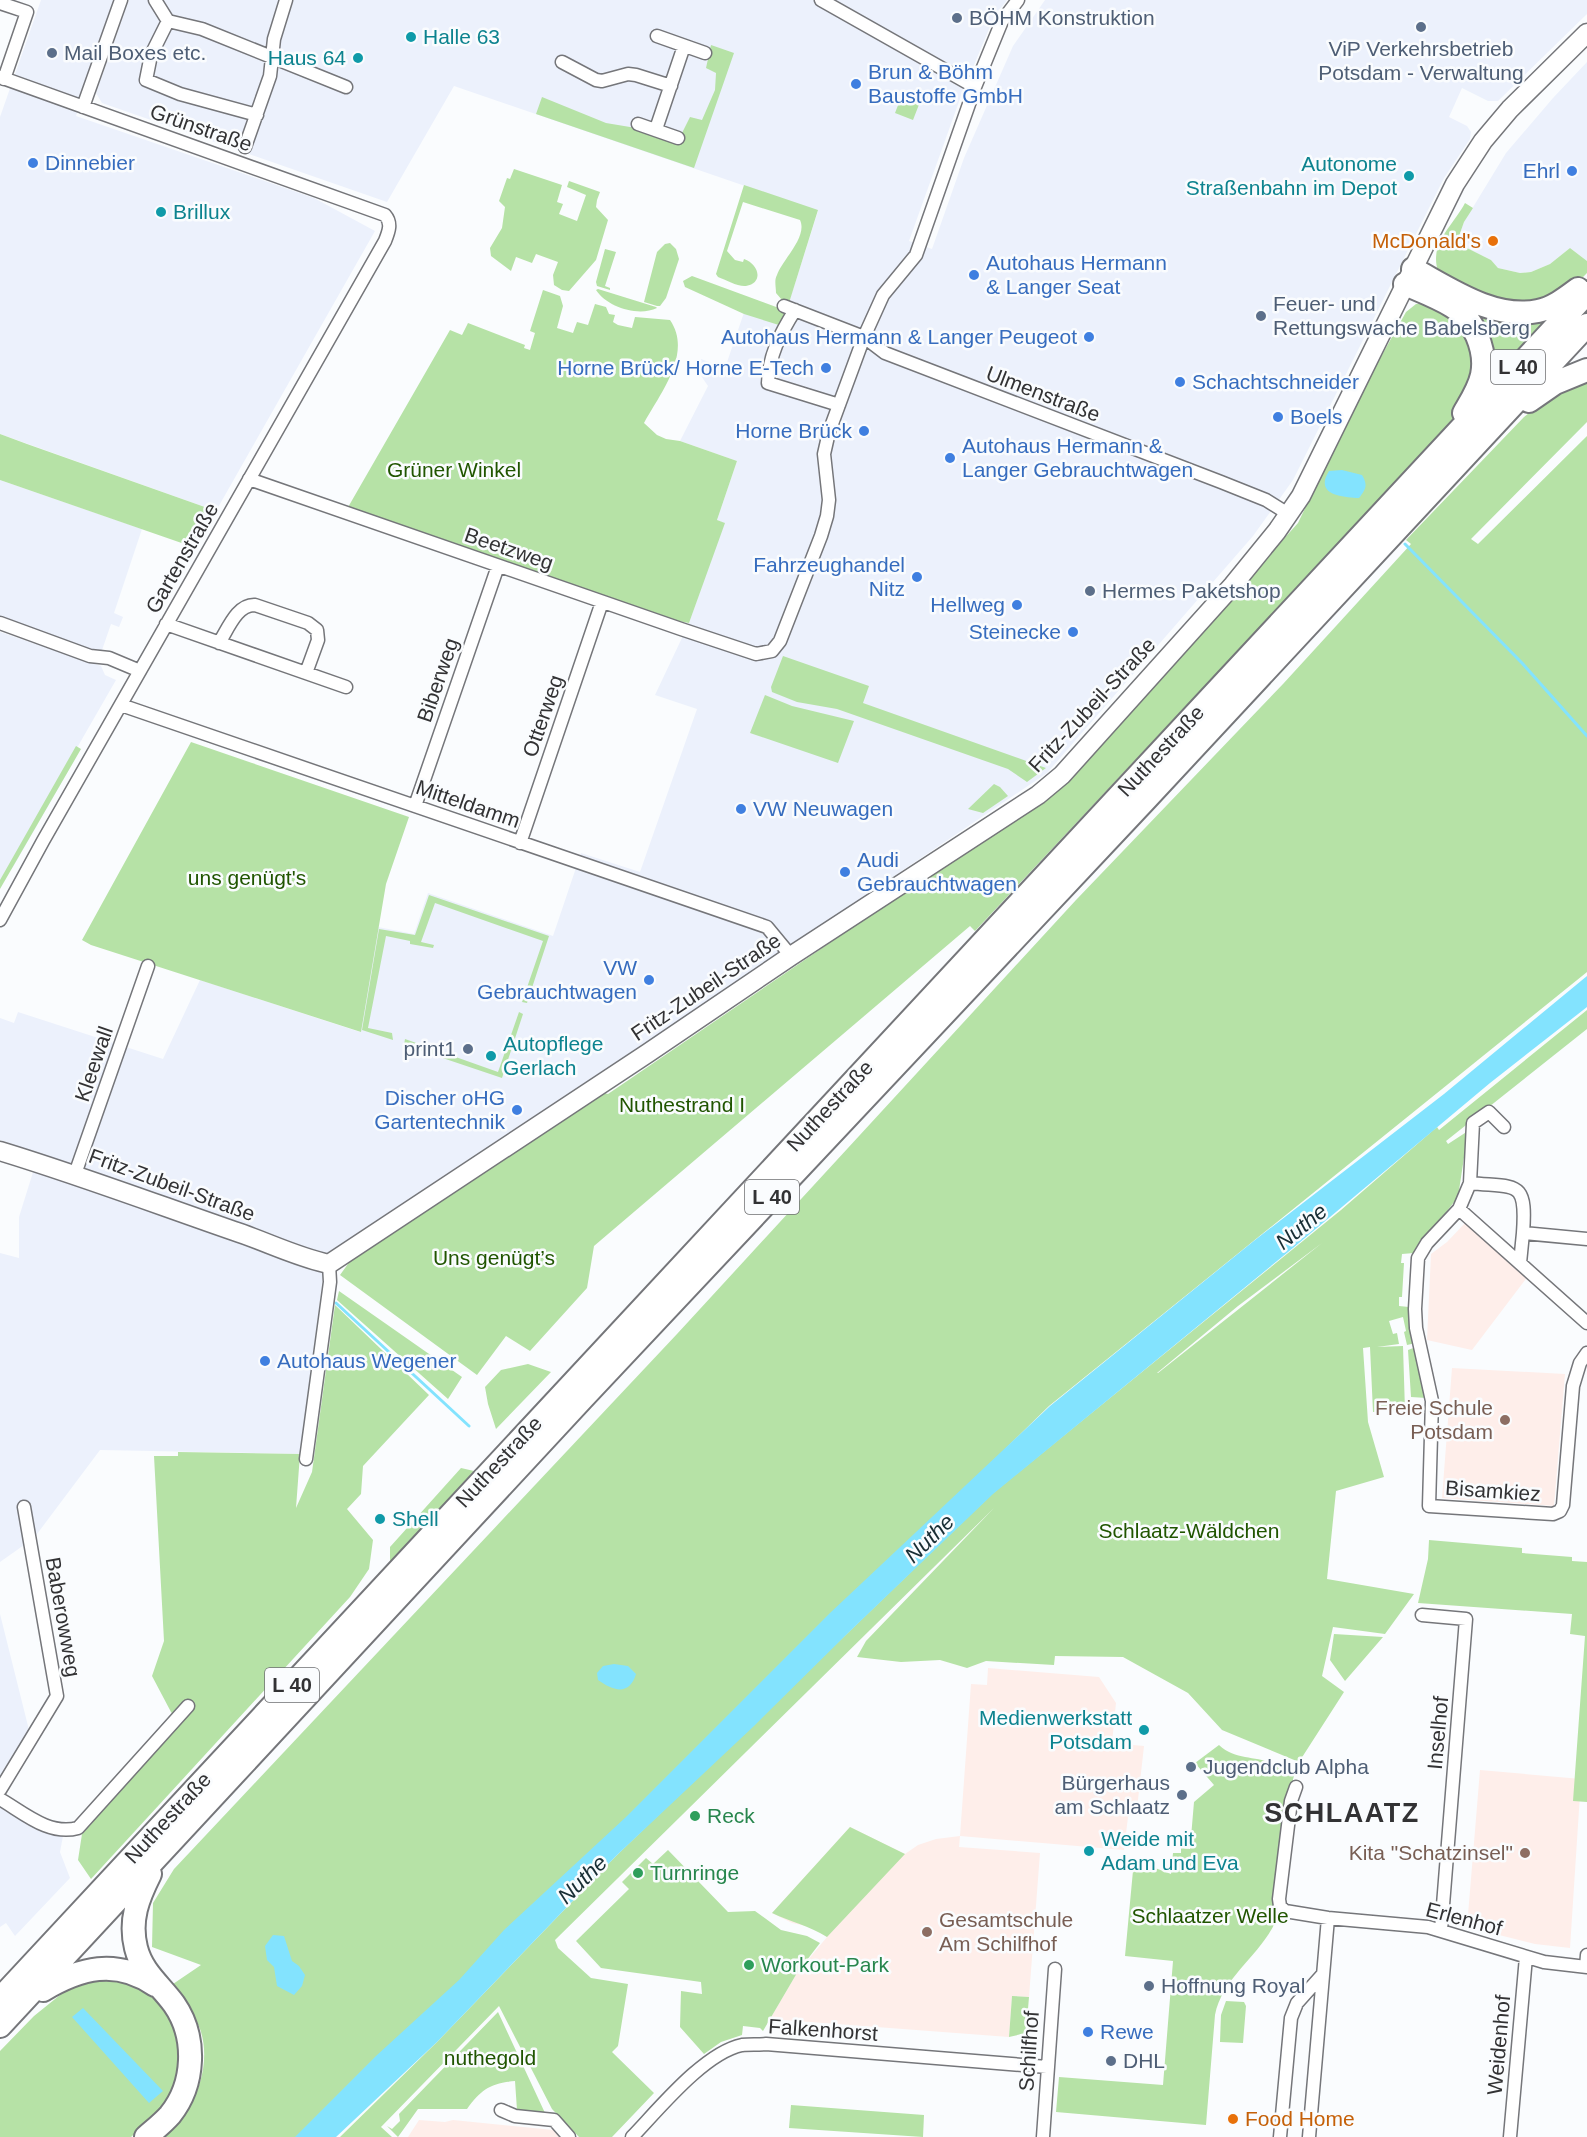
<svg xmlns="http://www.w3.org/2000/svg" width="1587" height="2137" font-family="Arial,sans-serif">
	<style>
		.built { fill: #ecf1fc }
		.education { fill: #feeeea }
		.green { fill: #b6e2a6; fill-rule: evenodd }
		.water { fill: #83e3fe }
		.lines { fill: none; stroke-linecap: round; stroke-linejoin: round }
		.stream { stroke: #83e3fe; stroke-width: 3 }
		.street-casing { stroke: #75767a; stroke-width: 15 }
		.secondary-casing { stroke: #75767a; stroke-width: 21 }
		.highway-casing { stroke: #75767a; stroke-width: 26 }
		.street { stroke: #fff; stroke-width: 12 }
		.secondary { stroke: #fff; stroke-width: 18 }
		.highway { stroke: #fff; stroke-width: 22 }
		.service-dot { fill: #5c6f8a; stroke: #fafcfe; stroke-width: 2 }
		.culture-dot { fill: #0f9aa8; stroke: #fafcfe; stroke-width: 2 }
		.shop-dot { fill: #3f7fe0; stroke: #fafcfe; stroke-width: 2 }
		.food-dot { fill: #e8710a; stroke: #fafcfe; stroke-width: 2 }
		.education-dot { fill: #8d6e63; stroke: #fafcfe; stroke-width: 2 }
		.leisure-dot { fill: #2e9e5b; stroke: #fafcfe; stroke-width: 2 }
		.labels { text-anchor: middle; stroke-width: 5; stroke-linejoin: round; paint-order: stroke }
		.shield { fill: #fafcfe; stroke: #6e6f71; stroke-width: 1.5 }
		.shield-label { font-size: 20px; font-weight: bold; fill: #323234 }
		.service-label { font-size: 21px; fill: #4e5e75; stroke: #fafcfe; text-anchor: start }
		.culture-label { font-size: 21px; fill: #0d838f; stroke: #fafcfe; text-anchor: start }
		.shop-label { font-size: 21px; fill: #366cbe; stroke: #fafcfe; text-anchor: start }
		.street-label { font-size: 21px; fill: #323234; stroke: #fafcfe }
		.food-label { font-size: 21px; fill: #c56008; stroke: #fafcfe; text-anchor: end }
		.park-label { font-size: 21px; fill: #205500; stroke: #fafcfe }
		.education-label { font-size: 21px; fill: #785e54; stroke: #fafcfe; text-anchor: end }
		.leisure-label { font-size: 21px; fill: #27864d; stroke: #fafcfe; text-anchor: start }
		.water-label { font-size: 22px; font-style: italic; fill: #182e35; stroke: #fafcfe }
		.district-label { font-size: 27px; font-weight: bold; letter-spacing: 1.5px; fill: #323234; stroke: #fafcfe }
	</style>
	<rect width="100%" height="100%" fill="#fafcfe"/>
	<path class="built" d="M41 0H115L76 116 314 198 375 231 216 511 0 434V117Z
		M129 0H1007L994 17 961 96 909 241 932 249 964 158 1013 46 1045 0H1587V14L1498 101H1488L1462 88 1449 117 1467 126 1471 132 1470 139 1444 178 1293 480 1253 536 1047 773 332 1255 323 1277 300 1454 100 1450 34 1538 0 1562V1253L19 1258V1217L39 1153 0 1140V1018L14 1023 18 1012 163 1059 200 980 360 1032 378 927 414 934 428 893 553 936 581 853 640 872 697 709 655 695 689 623 724 523 717 520 737 461 680 441 708 386 697 370 701 359 725 368 748 301 785 315 818 211 454 86 387 202 102 103 96 93Z
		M1587 62V261L1570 248 1550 264 1531 272 1520 273 1498 268 1491 260 1461 245 1458 239 1464 222 1506 153 1553 98Z
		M0 480 142 529 114 613 123 617 119 627 111 624 101 653 0 616Z
		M0 632 101 666 105 675 116 680 70 760 74 761 13 867 0 883Z
		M0 1614 31 1738 0 1790Z
		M0 1799 49 1828H69L63 1836 60 1852 70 1878 15 1936 6 1923 0 1927Z"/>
	<path class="education" d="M1467 1221 1528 1276 1472 1350 1427 1340 1431 1254 1447 1242Z
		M1452 1368 1565 1374 1554 1506 1442 1498Z
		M988 1668 1099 1677 1116 1703 1112 1743 1144 1746 1137 1809 1128 1817 1124 1850 960 1836 959 1847 1040 1853 1029 1997 1012 1996 1009 2037 770 2019 797 1973 827 1937 811 1927 792 1923 772 1913 850 1827 905 1854 918 1845 936 1839 960 1836 971 1684 987 1685Z
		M1480 1770 1581 1779 1570 1948 1535 1944 1467 1927Z
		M419 2120 445 2122 453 2120 553 2130 560 2137H408Z"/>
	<path class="green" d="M711 45 734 53 694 168 536 114 542 97 606 123 636 128 659 138H663L677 143 690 117 702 120 715 90 716 73 706 68Z
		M902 95 920 102 913 120 895 113Z
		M514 169 562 185 557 202 563 204 559 214 577 221 586 195 567 187 569 181 600 192 597 200 596 207 608 220 596 260 569 291 562 290 554 285 553 275 558 262 536 254 532 263 516 257 511 271 491 256 490 248 502 228 505 207 499 201 507 178 510 179Z
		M744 185 818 210 789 303 782 300 776 293C776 287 774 280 777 275 782 260 808 237 800 220L743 202 727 251 735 260 743 262 744 259C759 264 764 283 746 286 738 287 726 280 718 277L716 274Z
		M1465 203 1473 208 1464 222 1458 239 1461 245 1491 260 1498 268 1520 273 1531 272 1550 264 1570 248 1587 261V273L1574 286 1544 303 1494 301 1438 271C1429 243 1453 226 1465 203Z
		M670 243 676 249 679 259 666 298 660 306H657L644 302 657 252 665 244Z
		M605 249 616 252 605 286 610 288V290L597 286 596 282Z
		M692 276 787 311 782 326 744 314 685 287 683 281Z
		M598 289 656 307 657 308C638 317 607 307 596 290Z
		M543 290 560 296 563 306 557 328 573 333 577 322 588 325 595 304 606 307 609 314 615 315 613 322 618 325 632 328 635 317 670 320C693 353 660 394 644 423L657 435 666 439 680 441 737 461 717 520 725 523 689 623 673 620 347 509 450 330 462 335 468 323 525 345 524 348 530 350 535 333 530 331Z
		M1429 303 1459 319 1477 368 1455 419 975 931 970 926 594 1246 587 1288 530 1351 506 1336 477 1375 340 1275 353 1257 600 1092 608 1094 991 833 1047 799 1078 769 1298 523 1359 396 1406 312 1416 304Z
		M1557 311 1485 387 1473 318 1480 312Z
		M1587 379V422L1471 539 1478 544 1587 436V972L1049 1406 301 2137H162C170 2128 180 2119 187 2109 203 2087 209 2054 200 2029 194 2013 182 1998 173 1984L201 1965 152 1947 153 1903 174 1869 677 1334 1076 900 1283 684 1411 544 1406 540 1524 417 1557 391Z
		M0 434 27 444 216 511 196 548 0 480Z
		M783 656 869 686 863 703 1046 768 1027 782 1008 769 837 709 797 702 772 692 771 687Z
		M765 695 792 706 854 721 838 763 750 733Z
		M191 742 409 817 386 884 361 1032 91 945 82 940Z
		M76 746 81 749 0 889V880Z
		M994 784 1000 787 1008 796 983 813 968 809Z
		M429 895 549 936 527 1003 522 1002 543 941 435 903 421 942 434 945 433 948 410 944V941L386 936 368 1028 392 1033 393 1040 362 1030 379 929 415 935Z
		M1587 1010V1029L1446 1141 1448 1144 1468 1131 1458 1197 1414 1253 1402 1254 1401 1263H1404L1402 1297H1399V1306L1409 1307 1416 1343 1407 1345 1404 1332 1406 1331 1403 1317 1389 1321 1393 1334 1397 1333 1399 1344 1377 1347 1403 1346 1405 1411 1373 1412 1370 1347 1363 1348 1368 1422 1384 1477 1336 1491 1327 1579 1414 1594 1385 1634 1333 1627 1322 1676 1344 1692 1299 1762 1222 1730 1188 1693 1123 1657 1055 1656 1054 1665 986 1661 967 1668 940 1660 901 1662 857 1657 866 1641 994 1508 555 1940 558 1948 591 1978 628 1984 618 2046 612 2052 654 2093 612 2137H579L552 2109 499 2006 381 2127 392 2137H340L437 2042 616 1856 992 1494 1341 1210 1437 1127 1439 1130ZM1322 1243 1158 1373H1157L1238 1306Z
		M519 1012 523 1014 502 1078 404 1045 405 1039 498 1072Z
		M339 1291 462 1377 448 1399 337 1300Z
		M335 1305 429 1395 363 1466 361 1494 347 1509 373 1540 369 1569 350 1597 91 1879 78 1860 82 1834 180 1723 171 1712 152 1676 164 1641 154 1456H178V1452L300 1454 296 1508 312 1472Z
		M1416 1347 1427 1398 1411 1397 1408 1350Z
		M528 1364 551 1372 496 1429 488 1404 485 1387 501 1370Z
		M461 1468 474 1471 390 1564V1547Z
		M1429 1540 1522 1548V1553L1572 1557V1561L1587 1562V1802L1573 1801 1585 1636 1570 1634 1572 1614 1418 1603 1428 1559Z
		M1334 1634 1383 1637 1345 1681 1330 1660Z
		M1219 1745C1236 1761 1255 1755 1273 1764 1281 1769 1285 1773 1294 1776L1287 1800 1279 1912C1268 1951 1223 1974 1215 2015L1206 2125 1056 2112 1059 2077 1163 2085 1173 1961 1125 1956 1134 1860 1171 1874 1173 1853H1181V1848L1190 1849 1194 1802 1214 1785 1195 1763Z
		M850 1827 905 1854 827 1937C810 1926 791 1922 772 1913Z
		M668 1850 728 1912 755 1911 781 1930 807 1936 820 1943 797 1973 763 2031 760 2028 743 2026 742 2035 721 2042 704 2054 680 2027 681 1991 702 1994 701 1982 601 1968 576 1941 629 1889 622 1882 646 1858 653 1864Z
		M92 1979 126 1980 157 1999 171 2013 184 2047 175 2091 155 2115 131 2137H0V2051L34 2016 65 1991Z
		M1012 1996 1029 1997 1026 2033 1009 2037Z
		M1226 2001 1244 2002 1246 2006 1243 2043 1220 2042 1221 2015Z
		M498 2012 545 2113 517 2110 515 2081C490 2083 481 2090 467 2109H418L398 2137 387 2126 392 2129 400 2121 399 2114Z
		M791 2105 924 2115 923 2137 789 2128Z"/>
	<path class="water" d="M1342 470 1362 475C1368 485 1366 489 1359 498 1342 497 1314 495 1329 471Z
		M1587 976V1007L1490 1083 1293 1248 993 1494 847 1634 754 1726 616 1856 437 2042 336 2137H295L376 2056 459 1980 504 1930 626 1817 830 1613 1050 1406 1255 1240 1444 1094Z
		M614 1664 628 1666 636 1674C629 1697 612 1690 598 1680L597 1673 603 1666Z
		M273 1935 284 1936 292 1961 299 1966 305 1975 302 1986 294 1995 277 1986 274 1967 267 1960 265 1946Z
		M83 2008 163 2091 149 2103 72 2017Z"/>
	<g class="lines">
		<path class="stream" d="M1405 544 1522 663 1587 736
			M336 1303 469 1426"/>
		<g class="street-casing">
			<path id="street" d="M155 0 168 21 202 29 346 87
				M821 0 975 87
				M0 3 27 12 4 79
				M168 21 151 55 146 80 180 94 257 115
				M657 36 705 53
				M562 62 596 80 602 81 628 74 636 75 671 86
				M0 77 385 215C392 223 389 231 385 241L43 841 0 920
				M83 107 121 0
				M638 124 678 138
				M656 129 684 46
				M245 147 270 76 274 39 286 0
				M784 306 864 337 885 353 1221 482 1266 500 1290 515
				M795 310C780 334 769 355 768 383L839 405
				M249 479 681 629 756 654 772 651 780 641 821 536 827 516 829 500 824 454 829 432 864 337 883 295 916 255 975 87 1002 21 1018 0
				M0 623 90 656 109 658 140 671
				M166 624 346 687
				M219 643C228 629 237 604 255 605L308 623 317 630 318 640 306 673
				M121 705 767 927 791 956
				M415 806 498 566
				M520 843 602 602
				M75 1174 148 966
				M1470 1183 1473 1123 1489 1112 1504 1127
				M1459 1209 1587 1323
				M1587 1239 1523 1233C1527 1179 1517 1188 1470 1183L1459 1209 1427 1243 1418 1258 1415 1309 1416 1328 1432 1401 1429 1506 1553 1514 1560 1511 1563 1505 1573 1386 1580 1363 1587 1353
				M1520 1263 1523 1233
				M306 1459 330 1282 329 1264
				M1422 1615 1466 1619 1441 1930
				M1296 1787 1291 1801 1279 1899 1280 1906 1285 1911 1328 1918 1428 1927 1544 1962 1587 1967
				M0 1790 57 1696 24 1507
				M0 1799C24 1813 49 1836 78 1828L188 1706
				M1586 1967 1587 1955
				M501 2110 515 2116 554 2120 569 2137
				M632 2137C659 2109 704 2053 742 2045 750 2044 758 2045 766 2044L1047 2067
				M1043 2137 1055 1969
				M1280 2137 1291 2018 1297 2003 1323 1974
				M1309 2137 1328 1918
				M1510 2137 1526 1957"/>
		</g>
		<g class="secondary-casing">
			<path id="secondary" d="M0 1151C79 1175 156 1204 234 1231 265 1241 296 1257 329 1264L648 1053 791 956 1038 795 1062 775 1233 585 1277 531 1301 496 1455 184 1483 141 1510 109 1587 33"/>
		</g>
		<g class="highway-casing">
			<path id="highway" d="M1413 269C1450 289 1494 320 1538 311 1553 308 1566 298 1578 289
				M1405 284C1421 291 1437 297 1452 306 1474 318 1487 351 1482 375 1479 389 1471 401 1464 413
				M1529 401 1555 383 1587 370
				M43 1990C80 1968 116 1958 155 1985
				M0 1999 1587 293
				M0 2026 582 1399 1147 798 1587 325
				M146 2137C154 2130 163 2123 170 2115 195 2084 197 2037 174 2004 160 1985 142 1972 136 1948 129 1920 138 1898 150 1874"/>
		</g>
		<use href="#street" class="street"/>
		<use href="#secondary" class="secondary"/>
		<use href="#highway" class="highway"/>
	</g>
	<g class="service-dot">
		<circle cx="957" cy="18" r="6"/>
		<circle cx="1421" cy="27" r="6"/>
		<circle cx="52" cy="53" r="6"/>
		<circle cx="1261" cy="316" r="6"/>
		<circle cx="1090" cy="591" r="6"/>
		<circle cx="468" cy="1049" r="6"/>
		<circle cx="1191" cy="1767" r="6"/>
		<circle cx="1182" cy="1795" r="6"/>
		<circle cx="1149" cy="1986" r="6"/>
		<circle cx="1111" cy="2061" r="6"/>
	</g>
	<g class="culture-dot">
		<circle cx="411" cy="37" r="6"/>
		<circle cx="358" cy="58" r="6"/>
		<circle cx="1409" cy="176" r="6"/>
		<circle cx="161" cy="212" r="6"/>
		<circle cx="491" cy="1056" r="6"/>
		<circle cx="380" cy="1519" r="6"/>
		<circle cx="1144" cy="1730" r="6"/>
		<circle cx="1089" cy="1851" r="6"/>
	</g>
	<g class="shop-dot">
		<circle cx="856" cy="84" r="6"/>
		<circle cx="33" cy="163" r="6"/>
		<circle cx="1572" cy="171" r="6"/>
		<circle cx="974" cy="275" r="6"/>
		<circle cx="1089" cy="337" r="6"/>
		<circle cx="826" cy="368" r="6"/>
		<circle cx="1180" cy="382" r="6"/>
		<circle cx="1278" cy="417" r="6"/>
		<circle cx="864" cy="431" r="6"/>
		<circle cx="950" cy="458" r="6"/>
		<circle cx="917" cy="577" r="6"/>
		<circle cx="1017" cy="605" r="6"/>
		<circle cx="1073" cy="632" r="6"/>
		<circle cx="741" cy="809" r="6"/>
		<circle cx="845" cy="872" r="6"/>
		<circle cx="649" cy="980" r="6"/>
		<circle cx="517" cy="1110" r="6"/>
		<circle cx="265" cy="1361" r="6"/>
		<circle cx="1088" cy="2032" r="6"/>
	</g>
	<g class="food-dot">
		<circle cx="1493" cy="241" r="6"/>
		<circle cx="1233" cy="2119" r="6"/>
	</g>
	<g class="education-dot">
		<circle cx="1505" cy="1420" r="6"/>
		<circle cx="1525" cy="1853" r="6"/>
		<circle cx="927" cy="1932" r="6"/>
	</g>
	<g class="leisure-dot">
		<circle cx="695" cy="1816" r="6"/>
		<circle cx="638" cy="1873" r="6"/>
		<circle cx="749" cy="1965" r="6"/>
	</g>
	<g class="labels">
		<g class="shield">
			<rect x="1491" y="350" width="54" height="34" rx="4.5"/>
			<rect x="745" y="1180" width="54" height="34" rx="4.5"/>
			<rect x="265" y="1668" width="54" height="34" rx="4.5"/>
		</g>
		<g class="shield-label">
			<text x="1518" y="374">L 40</text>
			<text x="772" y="1204">L 40</text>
			<text x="292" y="1692">L 40</text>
		</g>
		<g class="service-label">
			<text x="969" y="25">BÖHM Konstruktion</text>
			<text x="1421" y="56" text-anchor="middle">ViP Verkehrsbetrieb<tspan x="1421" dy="24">Potsdam - Verwaltung</tspan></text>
			<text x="64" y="60">Mail Boxes etc.</text>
			<text x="1273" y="311">Feuer- und<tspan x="1273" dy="24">Rettungswache Babelsberg</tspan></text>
			<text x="1102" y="598">Hermes Paketshop</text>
			<text x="456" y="1056" text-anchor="end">print1</text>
			<text x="1203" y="1774">Jugendclub Alpha</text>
			<text x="1170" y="1790" text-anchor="end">Bürgerhaus<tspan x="1170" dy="24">am Schlaatz</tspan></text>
			<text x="1161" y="1993">Hoffnung Royal</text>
			<text x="1123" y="2068">DHL</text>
		</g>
		<g class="culture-label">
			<text x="423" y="44">Halle 63</text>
			<text x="346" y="65" text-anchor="end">Haus 64</text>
			<text x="1397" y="171" text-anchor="end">Autonome<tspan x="1397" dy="24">Straßenbahn im Depot</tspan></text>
			<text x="173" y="219">Brillux</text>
			<text x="503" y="1051">Autopflege<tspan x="503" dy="24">Gerlach</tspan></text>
			<text x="392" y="1526">Shell</text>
			<text x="1132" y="1725" text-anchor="end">Medienwerkstatt<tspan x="1132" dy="24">Potsdam</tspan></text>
			<text x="1101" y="1846">Weide mit<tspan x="1101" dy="24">Adam und Eva</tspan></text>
		</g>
		<g class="shop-label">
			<text x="868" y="79">Brun &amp; Böhm<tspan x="868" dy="24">Baustoffe GmbH</tspan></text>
			<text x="45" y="170">Dinnebier</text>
			<text x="1560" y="178" text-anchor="end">Ehrl</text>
			<text x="986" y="270">Autohaus Hermann<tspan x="986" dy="24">&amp; Langer Seat</tspan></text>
			<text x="1077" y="344" text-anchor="end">Autohaus Hermann &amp; Langer Peugeot</text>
			<text x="814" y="375" text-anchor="end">Horne Brück/ Horne E-Tech</text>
			<text x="1192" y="389">Schachtschneider</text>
			<text x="1290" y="424">Boels</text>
			<text x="852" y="438" text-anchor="end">Horne Brück</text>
			<text x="962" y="453">Autohaus Hermann &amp;<tspan x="962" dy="24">Langer Gebrauchtwagen</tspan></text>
			<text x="905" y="572" text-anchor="end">Fahrzeughandel<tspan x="905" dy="24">Nitz</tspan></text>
			<text x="1005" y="612" text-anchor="end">Hellweg</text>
			<text x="1061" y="639" text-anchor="end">Steinecke</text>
			<text x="753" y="816">VW Neuwagen</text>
			<text x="857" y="867">Audi<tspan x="857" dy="24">Gebrauchtwagen</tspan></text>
			<text x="637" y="975" text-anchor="end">VW<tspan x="637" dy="24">Gebrauchtwagen</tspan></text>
			<text x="505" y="1105" text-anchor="end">Discher oHG<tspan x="505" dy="24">Gartentechnik</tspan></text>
			<text x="277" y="1368">Autohaus Wegener</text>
			<text x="1100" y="2039">Rewe</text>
		</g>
		<g class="street-label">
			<text transform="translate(201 128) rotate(19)" y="7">Grünstraße</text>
			<text transform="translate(1043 394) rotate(21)" y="7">Ulmenstraße</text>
			<text transform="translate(509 549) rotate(19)" y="7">Beetzweg</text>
			<text transform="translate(182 558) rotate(-60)" y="7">Gartenstraße</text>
			<text transform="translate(438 680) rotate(-71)" y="7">Biberweg</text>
			<text transform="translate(1092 705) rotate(-47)" y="7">Fritz-Zubeil-Straße</text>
			<text transform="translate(543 716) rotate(-71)" y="7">Otterweg</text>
			<text transform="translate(1161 751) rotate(-47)" y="7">Nuthestraße</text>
			<text transform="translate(468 804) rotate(19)" y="7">Mitteldamm</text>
			<text transform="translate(706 987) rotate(-34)" y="7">Fritz-Zubeil-Straße</text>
			<text transform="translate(94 1064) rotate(-71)" y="7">Kleewall</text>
			<text transform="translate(830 1106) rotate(-47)" y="7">Nuthestraße</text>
			<text transform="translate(172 1185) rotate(20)" y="7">Fritz-Zubeil-Straße</text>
			<text transform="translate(499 1462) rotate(-47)" y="7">Nuthestraße</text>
			<text transform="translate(1493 1491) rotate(4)" y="7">Bisamkiez</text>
			<text transform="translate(63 1617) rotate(80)" y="7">Baberowweg</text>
			<text transform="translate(1438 1733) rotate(-85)" y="7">Inselhof</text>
			<text transform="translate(168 1818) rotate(-47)" y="7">Nuthestraße</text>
			<text transform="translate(1464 1919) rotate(15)" y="7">Erlenhof</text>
			<text transform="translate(823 2030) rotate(4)" y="7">Falkenhorst</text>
			<text transform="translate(1499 2045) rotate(-85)" y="7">Weidenhof</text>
			<text transform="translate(1029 2051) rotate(-86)" y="7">Schilfhof</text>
		</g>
		<g class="food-label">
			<text x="1481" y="248">McDonald's</text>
			<text x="1245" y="2126" text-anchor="start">Food Home</text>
		</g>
		<g class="park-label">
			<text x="454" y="477">Grüner Winkel</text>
			<text x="247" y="885">uns genügt's</text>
			<text x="682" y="1112">Nuthestrand I</text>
			<text x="494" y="1265">Uns genügt’s</text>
			<text x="1189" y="1538">Schlaatz-Wäldchen</text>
			<text x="1210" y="1923">Schlaatzer Welle</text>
			<text x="490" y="2065">nuthegold</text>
		</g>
		<g class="education-label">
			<text x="1493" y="1415">Freie Schule<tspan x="1493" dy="24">Potsdam</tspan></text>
			<text x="1513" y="1860">Kita "Schatzinsel"</text>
			<text x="939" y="1927" text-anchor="start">Gesamtschule<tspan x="939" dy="24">Am Schilfhof</tspan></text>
		</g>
		<g class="leisure-label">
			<text x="707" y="1823">Reck</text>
			<text x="650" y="1880">Turnringe</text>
			<text x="761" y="1972">Workout-Park</text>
		</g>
		<g class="water-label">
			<text transform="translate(1301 1226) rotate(-39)" y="8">Nuthe</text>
			<text transform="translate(929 1538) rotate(-44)" y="8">Nuthe</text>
			<text transform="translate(582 1879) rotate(-44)" y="8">Nuthe</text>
		</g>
		<g class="district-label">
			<text x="1342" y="1822">SCHLAATZ</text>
		</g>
	</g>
</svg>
